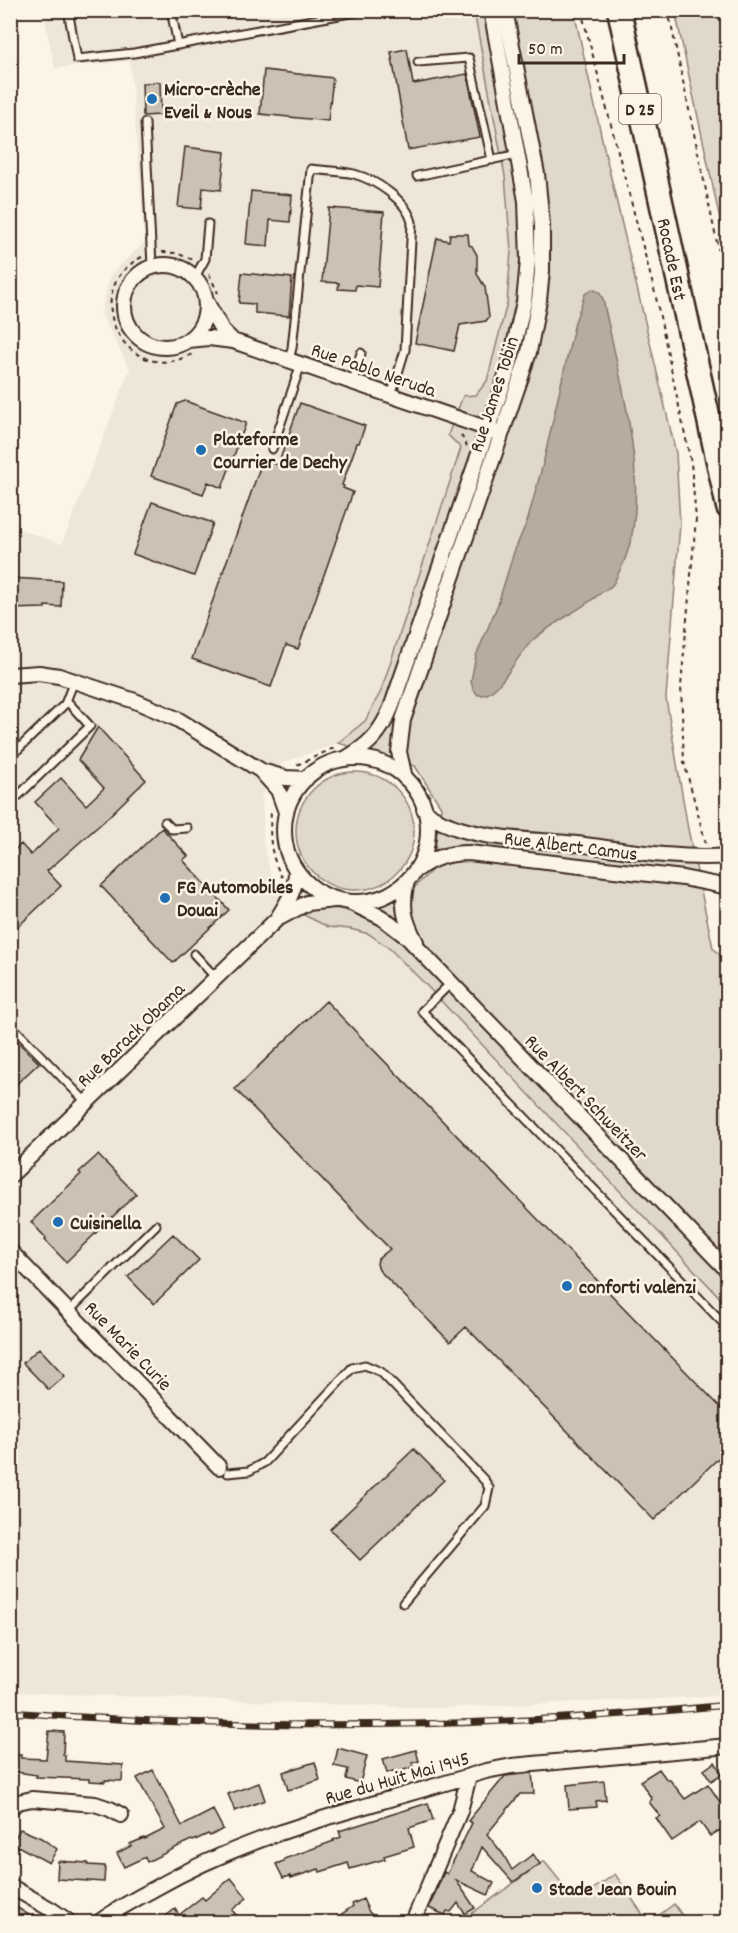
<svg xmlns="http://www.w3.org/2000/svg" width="738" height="1933" font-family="Dekko,sans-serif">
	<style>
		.built { fill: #eee6d6 }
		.green { fill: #e0d8c8; stroke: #8e8173; stroke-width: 1.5 }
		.water { fill: #b7ad9e; stroke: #85796b; stroke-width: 1.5 }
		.building { fill: #ccc2b3; stroke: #3b2a1e; stroke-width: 1.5 }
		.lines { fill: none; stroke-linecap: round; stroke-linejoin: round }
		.lane-casing { stroke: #3b2a1e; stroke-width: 11 }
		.street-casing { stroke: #3b2a1e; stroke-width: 18 }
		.primary-casing { stroke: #3b2a1e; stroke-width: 27 }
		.path { stroke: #3b2a1e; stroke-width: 2; stroke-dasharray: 4.5 4.5; stroke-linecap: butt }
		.lane { stroke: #fcf5e5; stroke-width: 7 }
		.street { stroke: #fcf5e5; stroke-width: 14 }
		.primary { stroke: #fcf5e5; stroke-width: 22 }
		.rail-casing { stroke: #3b2a1e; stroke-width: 7 }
		.rail { stroke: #fcf5e5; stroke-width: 4.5; stroke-dasharray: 14; stroke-linecap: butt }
		.poi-dot { fill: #1f6fb2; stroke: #fcf5e5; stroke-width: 2 }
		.labels { text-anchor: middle; stroke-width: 5; stroke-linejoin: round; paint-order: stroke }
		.shield { fill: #fcf5e5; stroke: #75675a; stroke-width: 1.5 }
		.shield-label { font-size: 18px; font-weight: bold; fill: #3b2a1e }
		.poi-label { font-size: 20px; font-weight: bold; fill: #3b2a1e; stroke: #fcf5e5; text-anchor: start }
		.street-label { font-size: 20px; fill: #3b2a1e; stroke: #fcf5e5 }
	</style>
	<rect width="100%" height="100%" fill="#fcf5e5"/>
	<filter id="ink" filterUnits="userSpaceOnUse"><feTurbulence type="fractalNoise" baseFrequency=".0167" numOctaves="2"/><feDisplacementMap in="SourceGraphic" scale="12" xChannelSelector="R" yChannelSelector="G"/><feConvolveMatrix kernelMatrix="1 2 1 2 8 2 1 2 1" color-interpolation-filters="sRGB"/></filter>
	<g filter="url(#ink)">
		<path class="built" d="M43 11H474L505 176 511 251 507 303 487 381 476 395 461 448 381 691 366 721 338 743 282 763 261 797 263 812V843L271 874 282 891 304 915 328 927 350 929 369 934 390 949 426 985 727 1305V1695L660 1699 434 1708 11 1692 10 526 62 544 130 369 101 314 110 275 145 242 130 61 55 68Z"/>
		<path class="green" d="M474 11H574L604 148 676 453 680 524 666 698 688 829 713 948 727 962V1305L426 985 390 949 369 934 350 929 328 927 304 915 321 906 366 914 411 891 432 870 441 807 415 766 338 743 365 721 381 691 461 448 448 435 463 396 476 395 487 381 507 303 511 251 505 176Z
			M675 11H727V252Z
			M296 831a59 59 0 1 1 118 0a59 59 0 1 1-118 0Z
			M544 1861 576 1901 615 1874 648 1922H460Z
			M674 1904 687 1922H650Z"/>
		<path class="water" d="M592 289 599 292 603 299C618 375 658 501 619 572 617 576 615 581 613 584 610 588 605 590 602 592 581 610 555 621 534 639 520 651 502 688 487 694 485 695 481 695 478 695L473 689 471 681 476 656 498 604 514 552 528 519 544 460 575 322 585 294Z"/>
		<path class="building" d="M407 49 413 84 467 74 480 137 408 150 391 52Z
			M264 70 333 78 328 121 260 114Z
			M160 82 161 115 143 116 142 83Z
			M185 147 225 152 221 190 203 188 201 209 178 207Z
			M251 191 292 195 290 222 270 220 268 246 246 244Z
			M329 208 384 212 378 287 356 285 355 290 338 289 339 283 322 282Z
			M450 234H468L469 245 472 246 477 255V274L485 287 489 317 486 321 460 325 454 351 415 343 437 238 449 241Z
			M242 273 292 278 289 316 255 313V304L239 303Z
			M185 401 246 423 222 488 208 482 203 494 151 476 177 404Z
			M300 403 365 426 359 443H357L342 485 344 486 343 488 353 492 298 649 286 645 271 687 192 659 263 459 278 465Z
			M152 502 213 523 194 576 133 554Z
			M10 578 62 581 61 607 45 606V608L10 609Z
			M98 727 146 780 103 822 47 871 61 886 10 934V854L21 844 31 855 59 828 35 802 61 778 86 805 104 788 78 760Z
			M162 828 188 856 183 860 229 910 173 963 101 886Z
			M326 1001 728 1415V1449L654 1520 466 1327 450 1342 379 1270 377 1264 378 1259 390 1249 235 1089Z
			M10 1034 39 1063 10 1090Z
			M98 1155 136 1194 66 1262 45 1240 46 1238 31 1222 81 1174 79 1172Z
			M173 1234 199 1260 154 1304 128 1277Z
			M39 1348 65 1376 49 1390 23 1363Z
			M414 1449 444 1480 360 1560 330 1529Z
			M49 1731 64 1732 63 1755H65V1761L123 1765 122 1781 105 1780V1782L89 1781V1779L36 1777 37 1775 10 1771V1755H21V1758L46 1759Z
			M338 1748 367 1756 360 1783 346 1779 348 1769 334 1766Z
			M416 1750 419 1761 412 1763 413 1767 394 1773 393 1771 387 1773 383 1759Z
			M315 1762 320 1780 288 1790 283 1772Z
			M715 1762 722 1774 711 1781 704 1770Z
			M659 1769 667 1780H670L685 1799 708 1784 720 1802 728 1797V1840L720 1830 710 1836 700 1822 672 1841 656 1818 660 1816 649 1802 652 1799 640 1781Z
			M153 1770 182 1826 213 1810 223 1829 210 1836 208 1834 193 1841 191 1840 147 1862 145 1857 124 1867 117 1853 131 1846 130 1844 144 1838 145 1839 165 1829 137 1778Z
			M532 1773 534 1794H520L487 1834 503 1854 512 1870 533 1854 540 1864 513 1882 482 1847 472 1871 494 1883 488 1895 456 1880 475 1908 465 1914 458 1903 451 1912 447 1911 445 1915 429 1908 444 1872 447 1874 472 1823 468 1821 505 1776Z
			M604 1781 606 1800 596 1801 597 1807 569 1809 567 1785Z
			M259 1783 265 1800 235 1811 228 1794Z
			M428 1803 433 1820 409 1828 414 1847 384 1856 385 1859 350 1869 348 1863 320 1872 319 1869 291 1878 290 1876 283 1878 276 1864 284 1861V1859L334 1841 333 1840 341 1837 339 1831Z
			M20 1829 41 1838 57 1849 49 1863 12 1843Z
			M58 1861 88 1863V1865L105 1866 104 1882 57 1879Z
			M231 1878 247 1898 232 1910 238 1917 230 1923H157L175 1909 179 1915 202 1897 205 1900Z
			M363 1899 369 1912 381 1923H329L353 1906 352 1904Z
			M16 1907 29 1915 24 1923H20L11 1917Z"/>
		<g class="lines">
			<g class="lane-casing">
				<path id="lane" d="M68 10 77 59 134 53 366 10
					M171 10 178 45
					M418 62 469 58 492 160
					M145 123 152 266
					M417 176 518 154
					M195 277 205 259 208 224
					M289 360 292 348 311 169C325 171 341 171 354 174 376 180 406 200 412 222L405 350 391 396
					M353 382 361 353
					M272 449 301 364
					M10 757 65 704 74 681
					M10 787 18 796 90 726 67 701
					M165 822 172 829 187 828
					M194 954 216 978
					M451 983 422 1011 728 1328
					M10 1024 87 1103
					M69 1311 156 1225
					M228 1473 249 1471 265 1462 352 1368 365 1365 381 1372 485 1481 489 1488 485 1506 403 1603"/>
			</g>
			<g class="street-casing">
				<path id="street" d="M124 306a41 41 0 1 1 82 0a41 41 0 1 1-82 0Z
					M206 301 222 330 233 341
					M188 340 209 338 233 341 497 432
					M10 675 39 673 59 676 135 701 177 719 260 770 278 790 286 812
					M284 830a72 72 0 1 1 144 0a72 72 0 1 1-144 0Z
					M345 759C369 745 380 734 391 708L509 367 524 302 528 261 526 201 491 10
					M265 772 286 778 306 779
					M405 778 399 752 403 720 521 377 529 352 539 300 542 271V224L537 174 505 10
					M424 809C434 820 446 824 460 829 497 840 539 840 577 844 626 850 678 860 728 856
					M418 869C433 857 450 853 469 853L683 878 728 887
					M407 881C401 907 404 919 416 942
					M349 902 381 917 407 937 728 1271
					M279 918 307 903 334 900
					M10 1176 277 919C287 903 296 890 296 871
					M10 1251 219 1467
					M10 1808 18 1802 32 1799 95 1804 110 1809 121 1815
					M10 1886 52 1910 69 1922
					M99 1922C116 1910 135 1899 154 1889 258 1829 372 1806 486 1771L512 1766 728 1746
					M413 1922 460 1811 469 1776"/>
			</g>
			<g class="primary-casing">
				<path id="primary" d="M619 10 728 507"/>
			</g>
			<path class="path" d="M581 10 655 293 691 463 696 519 681 686 684 762 706 844
				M668 10 728 295
				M162 252 176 253 194 260
				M142 257C75 291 126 390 192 354
				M209 274 218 293
				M461 435 467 446
				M297 765 336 747
				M418 778 430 796
				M271 813C269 836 270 856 282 877
				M724 901 728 912
				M721 1284 728 1290"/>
			<use href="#lane" class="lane"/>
			<use href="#street" class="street"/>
			<use href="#primary" class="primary"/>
			<g class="rail-casing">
				<path id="rail" d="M10 1712C249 1731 489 1729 728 1705"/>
			</g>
			<use href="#rail" class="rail"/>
		</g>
	</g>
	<g class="poi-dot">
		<circle cx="152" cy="99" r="6"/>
		<circle cx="201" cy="450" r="6"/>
		<circle cx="165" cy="898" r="6"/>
		<circle cx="58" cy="1222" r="6"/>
		<circle cx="567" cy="1286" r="6"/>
		<circle cx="537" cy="1888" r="6"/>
	</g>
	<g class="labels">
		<rect class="shield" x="619" y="94" width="42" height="30" rx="4.5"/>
		<g class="shield-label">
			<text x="640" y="115">D 25</text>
		</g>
		<g class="poi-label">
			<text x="164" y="95">Micro-crèche<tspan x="164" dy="23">Eveil &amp; Nous</tspan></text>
			<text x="213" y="445">Plateforme<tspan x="213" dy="23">Courrier de Dechy</tspan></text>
			<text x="177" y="893">FG Automobiles<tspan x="177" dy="23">Douai</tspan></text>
			<text x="70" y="1229">Cuisinella</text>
			<text x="579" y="1293">conforti valenzi</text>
			<text x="549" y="1895">Stade Jean Bouin</text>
		</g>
		<g class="street-label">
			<text transform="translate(673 259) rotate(78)" y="7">Rocade Est</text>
			<text transform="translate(374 369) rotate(19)" y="7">Rue Pablo Neruda</text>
			<text transform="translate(493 394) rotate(-72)" y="7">Rue James Tobin</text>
			<text transform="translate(571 845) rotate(7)" y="7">Rue Albert Camus</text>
			<text transform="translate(130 1034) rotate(-44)" y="7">Rue Barack Obama</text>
			<text transform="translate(587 1097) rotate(46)" y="7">Rue Albert Schweitzer</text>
			<text transform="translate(129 1345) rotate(46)" y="7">Rue Marie Curie</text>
			<text transform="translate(397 1777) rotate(-16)" y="7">Rue du Huit Mai 1945</text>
		</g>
	</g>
	<rect width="738" height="1933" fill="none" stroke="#fcf5e5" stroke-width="36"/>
	<rect x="18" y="18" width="702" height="1897" fill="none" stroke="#3b2a1e" stroke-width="2" filter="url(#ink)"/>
	<path d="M519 54v9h105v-9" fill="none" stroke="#3b2a1e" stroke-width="3"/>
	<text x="528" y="54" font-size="18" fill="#3b2a1e" stroke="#fcf5e5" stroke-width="4.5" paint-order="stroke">50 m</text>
</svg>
